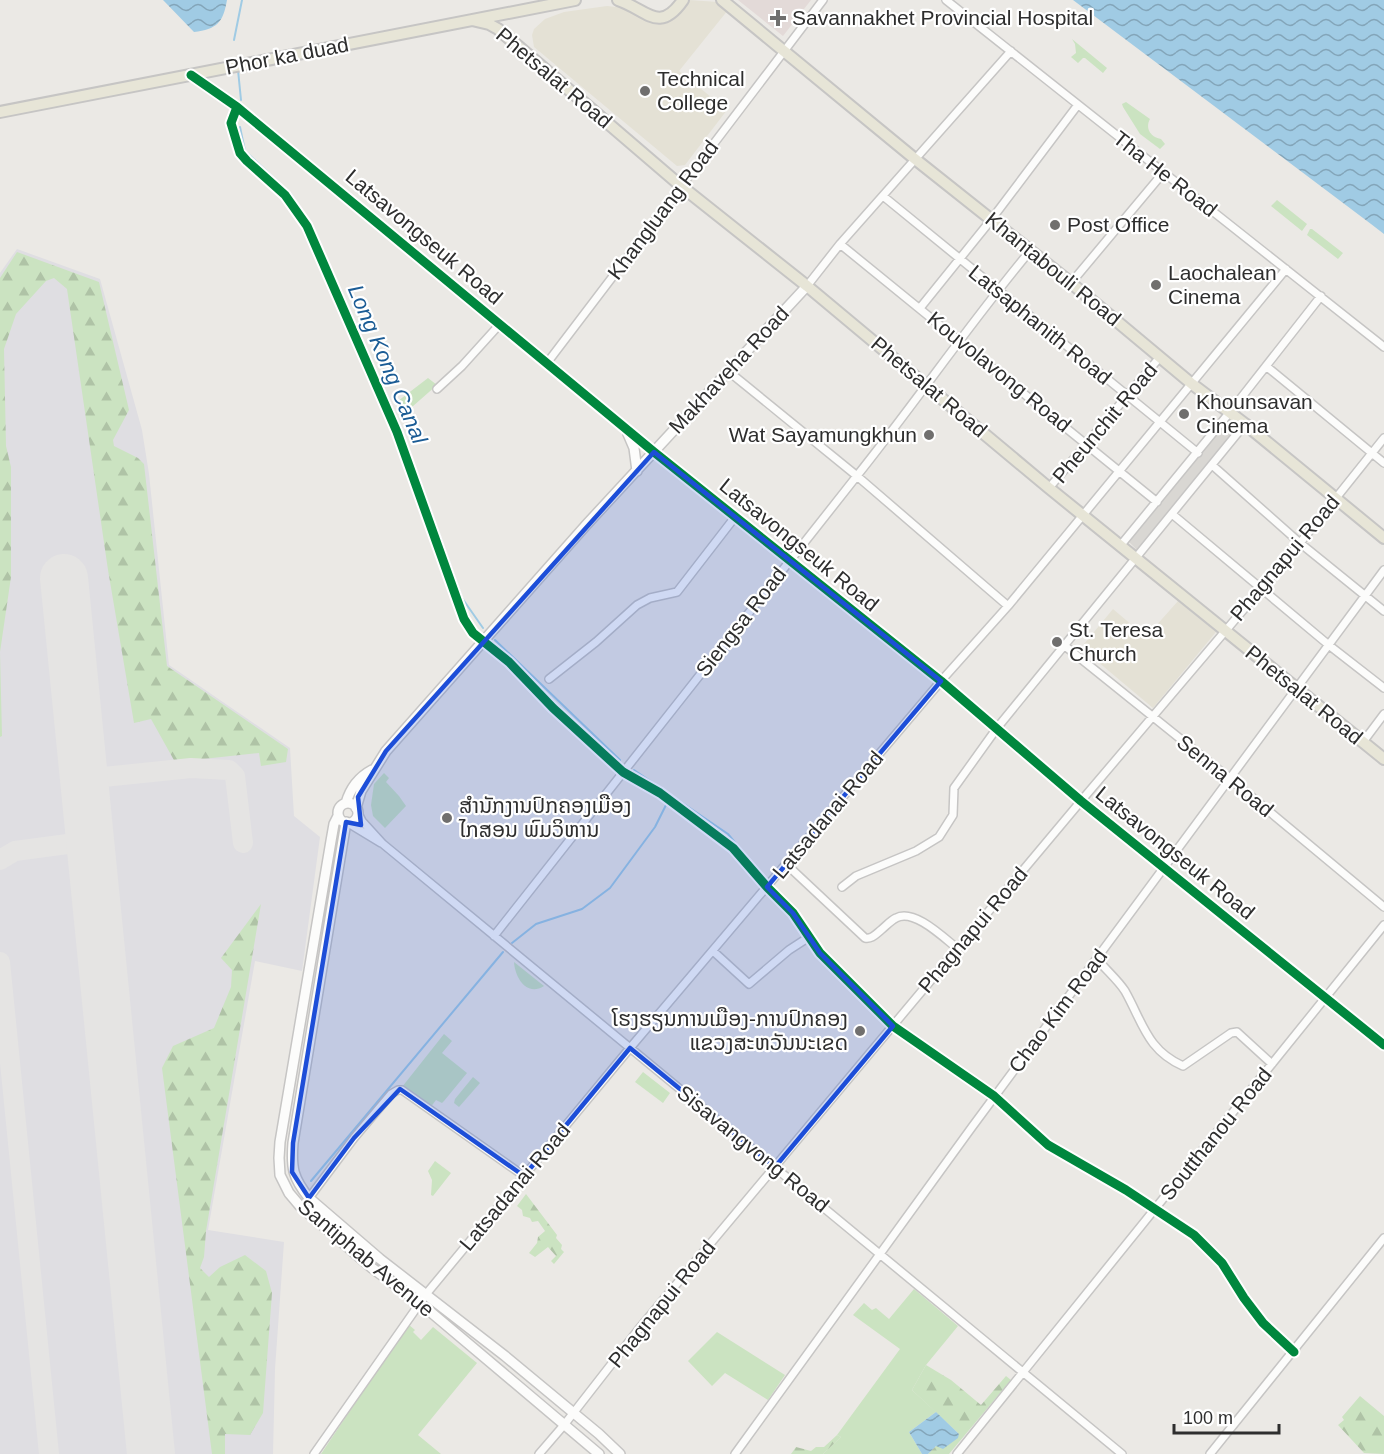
<svg xmlns="http://www.w3.org/2000/svg" width="1384" height="1454" font-family="Arial,'Noto Sans Lao',sans-serif">
	<style>
		.education { fill: #e4e1d5 }
		.medical { fill: #e3dad8 }
		.airport { fill: #dfdee2 }
		.grass { fill: #cbe3c1 }
		.forest { fill: url(#forest-firs) }
		.plaza { fill: #d9d7d3 }
		.water { fill: url(#water-waves) }
		.lines { fill: none; stroke-linecap: round; stroke-linejoin: round }
		.stream { stroke: #a0cbe4; stroke-width: 2 }
		.taxiway { stroke: #e5e4e3; stroke-width: 20 }
		.runway { stroke: #e5e4e3; stroke-width: 48 }
		.minor-casing { stroke: #c6c5c4; stroke-width: 10 }
		.tertiary-casing { stroke: #c6c5c4; stroke-width: 12 }
		.primary-casing { stroke: #c6c5c4; stroke-width: 14 }
		.minor { stroke: #fcfcfb; stroke-width: 7 }
		.tertiary { stroke: #fcfcfb; stroke-width: 9 }
		.primary { stroke: #e7e5d7; stroke-width: 10 }
		.cycleway-casing { stroke: #fff; stroke-width: 13 }
		.cycleway { stroke: #00873e; stroke-width: 9 }
		.marked { fill: #1d4ed8; fill-opacity: 0.2; stroke: #1d4ed8; stroke-width: 4.5; stroke-linejoin: round }
		.poi-dot { fill: #706f6e; stroke: #fff; stroke-width: 2 }
		.labels { text-anchor: middle; stroke-width: 4.5; stroke-linejoin: round; paint-order: stroke }
		.poi-label { font-size: 21px; fill: #2e2e2e; stroke: #fff; text-anchor: start }
		.street-label { font-size: 21px; fill: #2e2e2e; stroke: #fff }
		.water-label { font-size: 22px; font-style: italic; fill: #1b5c95; stroke: #fff }
	</style>
	<defs>
		<pattern id="forest-firs" width="22" height="20" patternUnits="userSpaceOnUse" patternTransform="scale(1.5)"><rect width="22" height="20" fill="#cbe3c1"/><path d="M5 1l3.5 6h-7zM16 11l3.5 6h-7z" fill="#afc3a6"/></pattern>
		<pattern id="water-waves" width="16" height="10" patternUnits="userSpaceOnUse" patternTransform="scale(1.5)"><rect width="16" height="10" fill="#a0cbe4"/><path d="M0 5q4-4 8 0t8 0" fill="none" stroke="#83a5b9"/></pattern>
	</defs>
	<rect width="100%" height="100%" fill="#ebe9e5"/>
	<path class="education" d="M689 0 718 2 728 10 679 71 727 110 685 165 677 166 534 47 532 35 534 29 545 19 564 12 607 6 626 8 641 18 655 23 666 22 676 17Z
		M1178 601 1216 632 1153 708 1085 651 1084 644 1113 609 1146 637Z"/>
	<path class="medical" d="M738 0H811L783 36Z"/>
	<path class="airport" d="M17 249 100 279 142 430 149 474 169 665 290 748 294 816 320 837 302 971 255 961 208 1230 284 1242 275 1369 273 1454H0V273Z"/>
	<path class="grass" d="M1072 39 1107 68 1103 73 1085 58H1083L1078 63 1071 57 1076 53 1075 44Z
		M1126 102 1150 119C1145 128 1150 137 1161 139L1165 144 1160 149 1140 134 1123 107 1122 104Z
		M1277 200 1307 224 1302 231 1271 206Z
		M1310 229H1312L1343 253 1338 259 1307 235Z
		M428 378 437 385 404 414 398 401Z
		M384 773 389 778 386 782 399 796 406 806 385 828 373 816 371 805 374 784Z
		M514 962 544 986C527 997 515 978 514 962Z
		M444 1034 452 1041 442 1053 467 1073 444 1101 442 1103 436 1100 430 1108 402 1087Z
		M643 1072 670 1093 663 1103 635 1082Z
		M473 1077 480 1083 459 1107 454 1103 455 1099Z
		M435 1161 451 1173 433 1196 431 1195 432 1180 428 1171Z
		M914 1289 958 1326 926 1365 912 1390 936 1412 909 1432 922 1454H823L841 1437 837 1435 900 1349 853 1315 864 1303 872 1310 876 1308 889 1319Z
		M408 1324 415 1330 413 1332 421 1340 433 1327 477 1363 418 1435 441 1454H321Z
		M717 1332 785 1375 768 1400 725 1373 712 1386 688 1361Z"/>
	<path class="forest" d="M17 252 99 282 129 410 113 440 114 446 138 458 144 464 167 666 288 749 286 762 261 766 259 753 175 762 151 719 134 723 108 570 67 289 54 278 46 281 16 314 4 349 6 446 11 467V577L0 652 2 736 0 737V278Z
		M261 904 206 1231 204 1257 200 1268 209 1277 220 1267 245 1255 266 1271 272 1293 263 1413 250 1435 225 1434V1454H212L162 1068 173 1046 214 1028 231 987 232 970 221 958Z
		M526 1194 557 1235 556 1238 562 1245 561 1249 564 1252 554 1264 551 1261 556 1256 548 1247 535 1257 529 1253 537 1243 538 1237 545 1231 538 1221 532 1222 530 1218 523 1216 522 1210 517 1206Z
		M926 1365 951 1380 981 1405 1006 1376 1011 1380 949 1454H928L936 1446 959 1434 912 1390Z
		M1360 1396 1384 1416V1454L1364 1453 1338 1425 1344 1420 1342 1417Z
		M837 1435 841 1437 823 1454H791L796 1447 811 1451 816 1447H824Z"/>
	<path class="plaza" d="M1228 421 1237 428 1137 550 1129 542Z"/>
	<path class="water" d="M163 0H227C223 23 217 29 194 32Z
		M1073 0H1384V234L1371 224Z
		M936 1412 959 1434 958 1438 943 1449 936 1446 928 1454H922L909 1432Z"/>
	<g class="lines">
		<path class="stream" d="M234 40 242 0
			M238 70 241 100
			M240 127 245 151 291 194 312 226 400 426 462 598 483 628
			M495 640 620 760
			M634 770 728 834 763 877
			M775 890 797 910 822 949 892 1019
			M512 943 536 924 582 909 610 888 655 827 666 805
			M1003 1098 1010 1106
			M1047 1140 1058 1147
			M311 1181 503 952
			M1188 1227C1220 1247 1238 1282 1259 1312"/>
		<path class="taxiway" d="M84 779 191 768 229 770 235 776 243 843
			M0 860 15 851 90 841
			M0 962 49 1454"/>
		<path class="runway" d="M64 578 151 1454"/>
		<g class="minor-casing">
			<path id="minor" d="M946 0 1384 347
				M237 107 231 123 240 153 247 161 285 195 307 226 397 432 464 619 473 633 509 662 553 708 623 772 660 793 733 848 767 887 793 913 820 953 893 1026 994 1096 1048 1145 1126 1190 1194 1235 1222 1263 1244 1298 1263 1323 1294 1352
				M883 196 1198 453
				M840 244 1157 502
				M1071 283 1163 173
				M807 286 840 244 1011 51
				M920 308 991 220 1077 106
				M547 363 823 0
				M1266 366 1384 463
				M728 371 857 476 1008 606
				M437 389 462 366 500 324
				M1212 465 1300 543 1384 611
				M1049 488 1160 357
				M1172 514 1330 646 1384 688
				M1120 546 1230 412 1321 296
				M1065 646 1229 778 1384 907
				M549 679 596 642 637 605 650 598 677 592 735 517
				M1363 742 1384 714
				M357 811 362 821 383 844 1122 1454
				M348 823 381 843
				M786 864 865 938C872 939 875 935 881 930 886 926 890 921 896 918 914 908 944 938 958 949
				M842 887 856 876 916 851 939 837 953 815 954 788 997 728 1245 424
				M494 936C615 783 735 630 856 477 916 402 969 324 1030 251
				M713 951 749 984 789 950 809 937
				M1097 959C1106 970 1118 980 1125 991 1143 1023 1147 1050 1183 1066L1231 1033 1237 1032 1272 1064
				M309 1198 354 1138 391 1094 398 1090H402L524 1176
				M314 1454 427 1293 630 1048 941 681 1008 606 1286 269
				M539 1454 564 1425 638 1330 1081 801 1300 543 1384 438
				M735 1454 972 1127 1384 570
				M957 1454 1384 925
				M1210 1454 1384 1238"/>
		</g>
		<g class="tertiary-casing">
			<path id="tertiary" d="M191 75 237 107 654 452 941 681 1081 801 1384 1045
				M628 434 634 448 637 471
				M346 803C350 789 359 777 372 770
				M338 813a10 10 0 1 1 20 0a10 10 0 1 1-20 0Z
				M356 808 361 791 386 751 587 524 807 286
				M338 816 334 824 331 841 280 1142 279 1158 280 1175 289 1193 300 1206 372 1268 420 1303 599 1454
				M346 822 293 1143C291 1168 293 1178 309 1198L380 1259 505 1356 599 1434 620 1454"/>
		</g>
		<g class="primary-casing">
			<path id="primary" d="M618 0C646 9 659 35 683 0
				M722 0 915 159 1071 283 1192 384 1245 424 1384 538
				M472 20 489 24 498 29 681 186 807 286 1049 488 1384 759
				M0 112 575 0"/>
		</g>
		<use href="#minor" class="minor"/>
		<use href="#tertiary" class="tertiary"/>
		<use href="#primary" class="primary"/>
		<g class="cycleway-casing">
			<path id="cycleway" d="M191 75 237 107 654 452 941 681 1081 801 1384 1045
				M237 107 231 123 240 153 247 161 285 195 307 226 397 432 464 619 473 633 509 662 553 708 623 772 660 793 733 848 767 887 793 913 820 953 893 1026 994 1096 1048 1145 1126 1190 1194 1235 1222 1263 1244 1298 1263 1323 1294 1352"/>
		</g>
		<use href="#cycleway" class="cycleway"/>
	</g>
	<path class="marked" d="M654 452 941 681 767 887 793 913 820 953 893 1026 775 1167 630 1048 524 1176 400 1089 354 1138 309 1198 292 1172 293 1143 346 822 361 825 358 797 386 751Z"/>
	<g class="poi-dot">
		<path d="M775 9h6v6h6v6h-6v6h-6v-6h-6v-6h6z"/>
		<circle cx="645" cy="91" r="6"/>
		<circle cx="1055" cy="225" r="6"/>
		<circle cx="1156" cy="285" r="6"/>
		<circle cx="1184" cy="414" r="6"/>
		<circle cx="929" cy="435" r="6"/>
		<circle cx="1057" cy="642" r="6"/>
		<circle cx="447" cy="818" r="6"/>
		<circle cx="860" cy="1031" r="6"/>
	</g>
	<g class="labels">
		<g class="poi-label">
			<text x="792" y="25">Savannakhet Provincial Hospital</text>
			<text x="657" y="86">Technical<tspan x="657" dy="24">College</tspan></text>
			<text x="1067" y="232">Post Office</text>
			<text x="1168" y="280">Laochalean<tspan x="1168" dy="24">Cinema</tspan></text>
			<text x="1196" y="409">Khounsavan<tspan x="1196" dy="24">Cinema</tspan></text>
			<text x="917" y="442" text-anchor="end">Wat Sayamungkhun</text>
			<text x="1069" y="637">St. Teresa<tspan x="1069" dy="24">Church</tspan></text>
			<text x="459" y="813">ສຳນັກງານປົກຄອງເມືອງ<tspan x="459" dy="24">ໄກສອນ ພົມວິຫານ</tspan></text>
			<text x="848" y="1026" text-anchor="end">ໂຮງຮຽນການເມືອງ-ການປົກຄອງ<tspan x="848" dy="24">ແຂວງສະຫວັນນະເຂດ</tspan></text>
		</g>
		<g class="street-label">
			<text transform="translate(287 56) rotate(-11)" y="7">Phor ka duad</text>
			<text transform="translate(554 78) rotate(40)" y="7">Phetsalat Road</text>
			<text transform="translate(1165 174) rotate(38)" y="7">Tha He Road</text>
			<text transform="translate(663 210) rotate(-53)" y="7">Khangluang Road</text>
			<text transform="translate(424 237) rotate(40)" y="7">Latsavongseuk Road</text>
			<text transform="translate(1053 269) rotate(39)" y="7">Khantabouli Road</text>
			<text transform="translate(1040 325) rotate(39)" y="7">Latsaphanith Road</text>
			<text transform="translate(729 370) rotate(-47)" y="7">Makhaveha Road</text>
			<text transform="translate(999 372) rotate(39)" y="7">Kouvolavong Road</text>
			<text transform="translate(929 387) rotate(40)" y="7">Phetsalat Road</text>
			<text transform="translate(1105 423) rotate(-50)" y="7">Pheunchit Road</text>
			<text transform="translate(799 545) rotate(39)" y="7">Latsavongseuk Road</text>
			<text transform="translate(1285 558) rotate(-50)" y="7">Phagnapui Road</text>
			<text transform="translate(741 622) rotate(-52)" y="7">Siengsa Road</text>
			<text transform="translate(1304 695) rotate(39)" y="7">Phetsalat Road</text>
			<text transform="translate(1225 776) rotate(39)" y="7">Senna Road</text>
			<text transform="translate(828 815) rotate(-50)" y="7">Latsadanai Road</text>
			<text transform="translate(1175 853) rotate(39)" y="7">Latsavongseuk Road</text>
			<text transform="translate(973 930) rotate(-50)" y="7">Phagnapui Road</text>
			<text transform="translate(1058 1011) rotate(-53)" y="7">Chao Kim Road</text>
			<text transform="translate(1216 1134) rotate(-51)" y="7">Soutthanou Road</text>
			<text transform="translate(753 1149) rotate(39)" y="7">Sisavangvong Road</text>
			<text transform="translate(515 1187) rotate(-50)" y="7">Latsadanai Road</text>
			<text transform="translate(366 1258) rotate(40)" y="7">Santiphab Avenue</text>
			<text transform="translate(662 1304) rotate(-51)" y="7">Phagnapui Road</text>
		</g>
		<g class="water-label">
			<text transform="translate(388 364) rotate(67)" y="8">Long Kong Canal</text>
		</g>
	</g>
	<path d="M1174 1424v9h105v-9" fill="none" stroke="#2e2e2e" stroke-width="3"/>
	<text x="1183" y="1424" font-size="18" fill="#2e2e2e" stroke="#ffffff" stroke-width="4.5" paint-order="stroke">100 m</text>
</svg>
